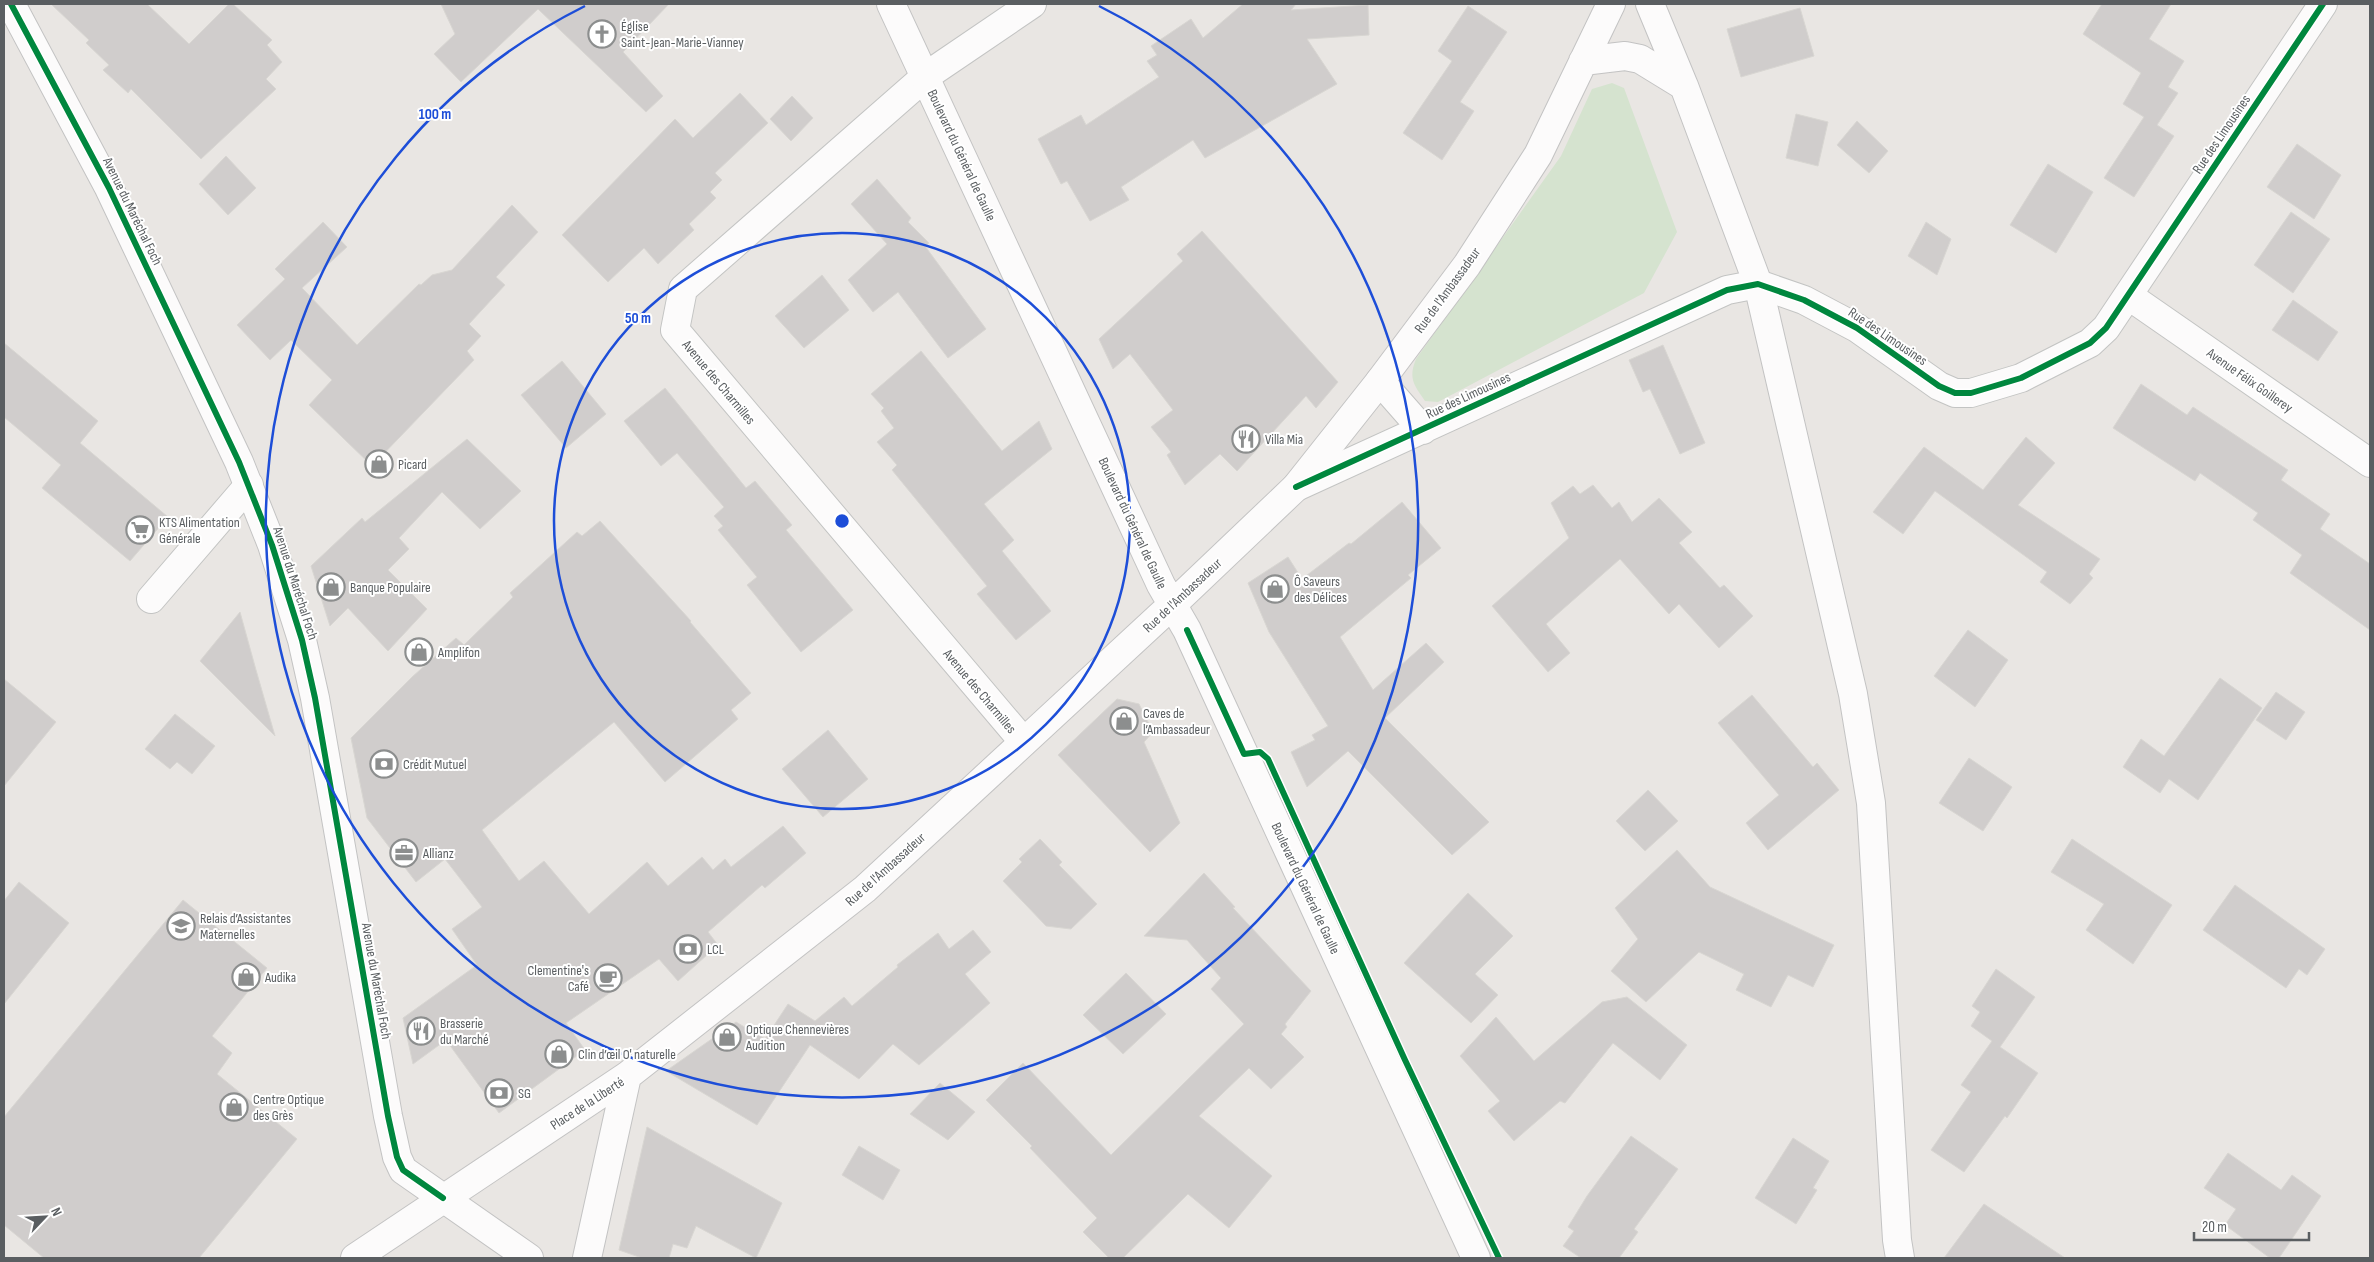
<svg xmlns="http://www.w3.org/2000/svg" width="2374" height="1262" font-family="'Sofia Sans Condensed',sans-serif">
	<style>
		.green { fill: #d5e3cf }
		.building { fill: #d0cdcc; stroke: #d8d6d2 }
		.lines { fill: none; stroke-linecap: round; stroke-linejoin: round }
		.street-casing { stroke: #c3c4c3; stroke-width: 30 }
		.secondary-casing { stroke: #c3c3c3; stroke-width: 30 }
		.street { stroke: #fcfbfb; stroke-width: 28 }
		.secondary { stroke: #fcfbfb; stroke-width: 28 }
		.cycleway-casing { stroke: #fff; stroke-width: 9 }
		.cycleway { stroke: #00873e; stroke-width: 6 }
		.ring { fill: none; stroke: #1d4ed8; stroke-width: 2.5 }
		.labels { text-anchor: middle; stroke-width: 4; stroke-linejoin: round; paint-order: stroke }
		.poi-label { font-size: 14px; fill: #5a5e61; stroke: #fff; text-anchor: start }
		.street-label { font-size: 14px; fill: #5a5e61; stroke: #fff }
		.centre { fill: #1d4ed8; stroke: #fff; stroke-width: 2.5 }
		.ring-label { font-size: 15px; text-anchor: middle; font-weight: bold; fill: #1d4ed8; stroke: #fff; stroke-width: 4; stroke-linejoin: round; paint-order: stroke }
	</style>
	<rect width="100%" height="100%" fill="#e9e6e3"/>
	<path class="green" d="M1612 83 1624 88 1677 232 1644 293 1438 402 1425 401C1414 385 1408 379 1416 359L1561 156 1592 89Z"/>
	<path class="building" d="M51 4H147L189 44 229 4H233L272 40 267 45 282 62 266 79 276 89 201 159 131 89 128 93 103 70 109 65 86 43 89 40Z
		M441 4H669L623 52 663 96 646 112 538 9 461 82 434 54 455 34Z
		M1243 4H1296L1291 10 1368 5 1369 35 1307 39 1337 84 1205 158 1193 140 1121 187 1129 200 1090 221 1067 181 1061 184 1038 139 1081 115 1086 125 1159 77 1147 61 1157 55 1151 46 1191 19 1203 38Z
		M2102 4H2171L2149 39 2184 61 2168 87 2178 93 2157 125 2174 136 2134 197 2104 178 2144 117 2123 104 2141 73 2083 34Z
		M1468 6 1507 32 1460 102 1474 111 1442 160 1403 133 1452 61 1438 51Z
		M1800 8 1814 56 1741 77 1727 29Z
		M740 93 768 123 715 173 722 180 710 192 716 198 689 224 694 230 658 264 644 248 608 282 562 235 675 119 693 138Z
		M792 96 813 118 791 141 770 119Z
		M1796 114 1828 122 1818 166 1786 158Z
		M1857 121 1888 151 1869 173 1837 145Z
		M2297 144 2341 175 2314 219 2267 187Z
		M226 156 256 188 228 215 199 184Z
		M2048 164 2093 192 2056 253 2010 225Z
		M877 179 911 218 908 222 929 243 925 246 986 329 948 358 898 292 873 312 848 280 887 244 851 204Z
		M512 205 538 232 496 277 505 285 469 324 481 336 467 351 474 360 372 466 309 405 332 380 291 340 270 360 237 325 285 279 275 269 323 222 347 247 302 288 357 345 419 284 421 285 432 275 452 270Z
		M2291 212 2330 239 2293 293 2254 265Z
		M1926 222 1951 239 1937 275 1908 256Z
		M1202 231 1338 382 1316 408 1306 396 1237 471 1220 454 1185 485 1167 455 1171 452 1151 427 1173 410 1130 354 1113 369 1099 339 1183 261 1177 254Z
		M822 275 849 310 804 348 775 316Z
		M2293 300 2338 332 2318 361 2272 330Z
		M4 343 98 421 80 443 168 517 130 561 42 488 61 465 4 417Z
		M1663 345 1705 443 1680 454 1650 389 1643 392 1629 360Z
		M921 351 1002 451 1039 421 1052 449 984 504 1014 540 1002 551 1051 611 1016 640 977 594 987 586 892 470 897 465 877 442 894 428 881 411 884 408 871 394Z
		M562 361 606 414 566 448 521 395Z
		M2141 384 2187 415 2193 407 2288 470 2281 480 2330 514 2320 529 2370 564V630L2290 573 2302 555 2253 520 2258 513 2200 473 2195 481 2113 428Z
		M665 388 746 488 755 481 792 525 786 530 853 610 801 652 747 585 757 577 718 530 723 526 714 516 724 507 677 453 661 466 624 421Z
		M2026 437 2055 463 2018 505 2100 559 2089 574 2093 578 2070 604 2040 582 2047 572 1935 491 1903 534 1873 512 1924 447 1983 490Z
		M467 439 521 491 480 529 442 492 399 538 409 549 388 570 427 609 388 651 348 608 330 626 311 566 362 518 365 522Z
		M1593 485 1612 508 1619 502 1632 522 1659 498 1692 532 1679 543 1720 588 1724 585 1753 616 1719 648 1679 604 1669 614 1620 559 1546 624 1570 653 1548 672 1492 606 1569 538 1551 503 1573 486 1580 494Z
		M1402 502 1441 548 1408 575 1411 578 1340 637 1373 690 1426 643 1444 662 1385 718 1489 822 1452 855 1348 751 1307 787 1291 752 1315 740 1312 735 1328 726 1269 632 1248 583 1288 557 1302 579 1349 543 1351 544Z
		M600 521 691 621 690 622 751 693 731 710 738 719 665 782 614 722 482 830 519 881 544 861 589 914 647 862 668 886 702 857 713 870 725 859 731 867 783 826 806 853 765 888 762 885 708 932 718 945 678 981 659 959 566 1023 585 1050 499 1113 446 1040 413 1064 403 1018 477 965 452 929 482 907 445 859 416 882 367 818 351 738 412 677 456 638 464 645 513 597 510 593 577 532 582 536Z
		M240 612 256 670 275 736 200 661Z
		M1968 630 2008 660 1975 707 1934 676Z
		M2220 678 2262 708 2198 800 2169 779 2160 793 2123 767 2141 739 2164 756Z
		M4 679 56 722 4 786Z
		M2276 692 2305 712 2286 740 2256 720Z
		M1752 695 1813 767 1817 763 1839 790 1768 850 1746 823 1779 795 1718 723Z
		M1117 699 1139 704 1153 732 1144 742 1180 823 1150 852 1058 755Z
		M175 714 215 746 192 774 177 762 170 769 145 749Z
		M828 730 868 779 823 817 782 769Z
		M1969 758 2012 787 1983 831 1939 803Z
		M1648 790 1678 821 1645 851 1616 821Z
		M1040 839 1062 862 1059 865 1097 904 1071 929 1046 926 1003 881 1022 862 1019 859Z
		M2072 839 2172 905 2133 964 2086 930 2104 904 2051 872Z
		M1677 850 1710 887 1834 945 1813 987 1788 975 1771 1007 1736 990 1744 974 1699 952 1646 1002 1611 971 1638 939 1615 908Z
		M1204 873 1235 907 1233 908 1311 991 1285 1024 1287 1027 1281 1034 1304 1057 1271 1089 1249 1068 1199 1116 1272 1176 1229 1228 1188 1194 1123 1258H1109L1083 1232 1097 1218 1030 1148 1032 1146 986 1100 1023 1063 1111 1155 1244 1024 1211 989 1221 978 1187 940 1144 936Z
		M19 882 69 923 4 1004V901Z
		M2235 885 2325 949 2307 975 2299 969 2286 988 2203 930Z
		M1468 893 1513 936 1475 974 1498 995 1471 1023 1404 963Z
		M183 900 267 968 212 1036 232 1053 217 1074 297 1139 199 1258H44L4 1225V1117Z
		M973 930 991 952 965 974 990 1003 919 1065 893 1044 859 1079 810 1045 757 1125 666 1071 736 1022 765 1039 788 1004 815 1021 844 997 852 1006 898 967 897 965 938 933 949 949Z
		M1996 969 2035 997 2000 1047 2038 1073 2007 1118 2005 1116 1964 1172 1931 1150 1971 1092 1961 1085 1992 1041 1971 1026 1980 1012 1972 1006Z
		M1126 973 1166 1014 1123 1054 1083 1015Z
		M1627 997 1687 1045 1660 1080 1613 1043 1565 1103 1560 1101 1514 1141 1488 1111 1500 1101 1460 1056 1496 1017 1534 1061 1602 1002Z
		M940 1083 975 1112 948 1140 910 1114Z
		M647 1127 782 1203 756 1258 696 1226 687 1248 673 1244 669 1258H642L619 1250Z
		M1631 1136 1678 1169 1634 1229 1638 1232 1619 1258H1581L1563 1246 1574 1231 1568 1227 1587 1196Z
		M1793 1138 1829 1161 1813 1188 1817 1190 1796 1224 1755 1198Z
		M859 1146 900 1170 883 1200 842 1175Z
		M2228 1153 2281 1190 2292 1175 2321 1196 2279 1258H2270L2225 1225 2236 1209 2204 1188Z
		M1984 1204 2065 1258H1944Z"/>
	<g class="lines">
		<g class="street-casing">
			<path id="street" d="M2129 296 2370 463
				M1380 381 1423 430
				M1296 487 1727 290 1758 284 1804 300 1857 328 1939 386 1955 393H1971L2021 378 2090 343 2106 328 2323 4
				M151 599 249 485
				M1023 741 675 330 683 289 926 76 1032 4"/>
		</g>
		<g class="secondary-casing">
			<path id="secondary" d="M11 4 109 188 239 462 272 545 302 640 315 698 388 1116 397 1157 403 1170 529 1258
				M891 4 1161 585 1187 630 1476 1258
				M1650 4 1684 86 1758 284 1853 694 1871 803 1897 1240 1900 1258
				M1583 61 1625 56 1640 59 1684 86
				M355 1258 627 1076 865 889 1172 605 1296 487 1380 381 1467 265 1538 155 1611 4
				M587 1258 627 1076"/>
		</g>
		<use href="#street" class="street"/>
		<use href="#secondary" class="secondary"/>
		<g class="cycleway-casing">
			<path id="cycleway" d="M11 4 109 188 239 462 272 545 302 640 315 698 388 1116 397 1157 403 1170 443 1198
				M1296 487 1727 290 1758 284 1804 300 1857 328 1939 386 1955 393H1971L2021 378 2090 343 2106 328 2323 4
				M1187 630 1244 754 1260 752 1268 759 1405 1060 1499 1258"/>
		</g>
		<use href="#cycleway" class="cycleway"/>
	</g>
	<g class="ring">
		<circle cx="842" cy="521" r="288"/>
		<path d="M1099 6A576 576 0 1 1 585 6"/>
	</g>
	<defs>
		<g id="church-ring" transform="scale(1.4375)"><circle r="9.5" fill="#fff" stroke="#8c8e8e" stroke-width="1.5"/><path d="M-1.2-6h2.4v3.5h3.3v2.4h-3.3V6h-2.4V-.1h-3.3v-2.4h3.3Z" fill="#8c8e8e"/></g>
		<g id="restaurant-ring" transform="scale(1.4375)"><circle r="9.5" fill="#fff" stroke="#8c8e8e" stroke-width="1.5"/><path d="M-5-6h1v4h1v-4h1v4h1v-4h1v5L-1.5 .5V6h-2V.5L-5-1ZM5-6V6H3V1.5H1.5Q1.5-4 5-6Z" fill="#8c8e8e"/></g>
		<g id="shop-ring" transform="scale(1.4375)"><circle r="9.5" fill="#fff" stroke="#8c8e8e" stroke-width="1.5"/><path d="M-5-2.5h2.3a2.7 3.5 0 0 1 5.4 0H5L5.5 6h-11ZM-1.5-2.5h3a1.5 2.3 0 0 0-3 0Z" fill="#8c8e8e"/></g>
		<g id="supermarket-ring" transform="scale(1.4375)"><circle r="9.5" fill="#fff" stroke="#8c8e8e" stroke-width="1.5"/><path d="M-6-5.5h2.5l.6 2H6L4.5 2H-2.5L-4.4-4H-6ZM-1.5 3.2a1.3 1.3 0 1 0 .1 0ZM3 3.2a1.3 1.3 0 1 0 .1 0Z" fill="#8c8e8e"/></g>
		<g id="bank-ring" transform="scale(1.4375)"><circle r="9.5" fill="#fff" stroke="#8c8e8e" stroke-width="1.5"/><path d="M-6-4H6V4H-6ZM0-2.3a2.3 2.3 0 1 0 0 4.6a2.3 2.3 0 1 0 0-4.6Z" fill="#8c8e8e"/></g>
		<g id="office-ring" transform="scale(1.4375)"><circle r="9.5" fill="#fff" stroke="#8c8e8e" stroke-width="1.5"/><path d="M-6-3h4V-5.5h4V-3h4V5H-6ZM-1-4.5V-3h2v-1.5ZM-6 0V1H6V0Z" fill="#8c8e8e"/></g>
		<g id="school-ring" transform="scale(1.4375)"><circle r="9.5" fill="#fff" stroke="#8c8e8e" stroke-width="1.5"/><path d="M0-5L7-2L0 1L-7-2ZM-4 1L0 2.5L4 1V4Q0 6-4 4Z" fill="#8c8e8e"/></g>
		<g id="cafe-ring" transform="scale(1.4375)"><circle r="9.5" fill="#fff" stroke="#8c8e8e" stroke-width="1.5"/><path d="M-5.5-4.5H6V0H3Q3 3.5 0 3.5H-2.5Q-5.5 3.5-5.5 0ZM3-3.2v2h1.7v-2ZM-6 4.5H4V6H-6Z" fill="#8c8e8e"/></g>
	</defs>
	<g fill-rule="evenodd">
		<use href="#church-ring" x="602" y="34"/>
		<use href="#restaurant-ring" x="1246" y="439"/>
		<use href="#shop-ring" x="379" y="464"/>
		<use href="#supermarket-ring" x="140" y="530"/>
		<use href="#shop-ring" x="331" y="587"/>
		<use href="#shop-ring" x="1275" y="589"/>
		<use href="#shop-ring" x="419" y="652"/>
		<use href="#shop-ring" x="1124" y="721"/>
		<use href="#bank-ring" x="384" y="764"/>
		<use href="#office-ring" x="404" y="853"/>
		<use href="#school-ring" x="181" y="926"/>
		<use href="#bank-ring" x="688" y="949"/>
		<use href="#shop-ring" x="246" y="977"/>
		<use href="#cafe-ring" x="608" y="978"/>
		<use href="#restaurant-ring" x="421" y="1031"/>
		<use href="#shop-ring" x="727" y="1037"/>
		<use href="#shop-ring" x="559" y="1054"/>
		<use href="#bank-ring" x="499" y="1093"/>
		<use href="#shop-ring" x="234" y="1107"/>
	</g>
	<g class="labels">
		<g class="poi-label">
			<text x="621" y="31">Église<tspan x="621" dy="16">Saint-Jean-Marie-Vianney</tspan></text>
			<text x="1265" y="444">Villa Mia</text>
			<text x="398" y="469">Picard</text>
			<text x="159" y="527">KTS Alimentation<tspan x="159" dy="16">Générale</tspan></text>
			<text x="1294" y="586">Ô Saveurs<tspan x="1294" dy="16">des Délices</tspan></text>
			<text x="350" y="592">Banque Populaire</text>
			<text x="438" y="657">Amplifon</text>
			<text x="1143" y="718">Caves de<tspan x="1143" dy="16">l’Ambassadeur</tspan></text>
			<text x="403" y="769">Crédit Mutuel</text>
			<text x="423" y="858">Allianz</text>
			<text x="200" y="923">Relais d’Assistantes<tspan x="200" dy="16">Maternelles</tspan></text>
			<text x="707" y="954">LCL</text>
			<text x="589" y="975" text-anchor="end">Clementine's<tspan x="589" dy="16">Café</tspan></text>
			<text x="265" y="982">Audika</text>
			<text x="440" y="1028">Brasserie<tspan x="440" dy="16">du Marché</tspan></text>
			<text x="746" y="1034">Optique Chennevières<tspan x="746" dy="16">Audition</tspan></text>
			<text x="578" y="1059">Clin d’œil O' naturelle</text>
			<text x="518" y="1098">SG</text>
			<text x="253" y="1104">Centre Optique<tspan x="253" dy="16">des Grès</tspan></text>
		</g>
		<g class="street-label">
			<text transform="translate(2221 134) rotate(-56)" y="5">Rue des Limousines</text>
			<text transform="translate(962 155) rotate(65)" y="5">Boulevard du Général de Gaulle</text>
			<text transform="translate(133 211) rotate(64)" y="5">Avenue du Maréchal Foch</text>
			<text transform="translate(1447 290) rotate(-54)" y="5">Rue de l'Ambassadeur</text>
			<text transform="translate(1888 336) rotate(34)" y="5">Rue des Limousines</text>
			<text transform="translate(2250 380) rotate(35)" y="5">Avenue Félix Goillerey</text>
			<text transform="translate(719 382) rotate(50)" y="5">Avenue des Charmilles</text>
			<text transform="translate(1468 395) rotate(-25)" y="5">Rue des Limousines</text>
			<text transform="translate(1133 523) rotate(65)" y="5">Boulevard du Général de Gaulle</text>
			<text transform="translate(296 583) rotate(72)" y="5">Avenue du Maréchal Foch</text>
			<text transform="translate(1182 595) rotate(-43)" y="5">Rue de l'Ambassadeur</text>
			<text transform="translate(980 691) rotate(50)" y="5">Avenue des Charmilles</text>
			<text transform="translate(885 869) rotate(-42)" y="5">Rue de l'Ambassadeur</text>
			<text transform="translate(1306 888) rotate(65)" y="5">Boulevard du Général de Gaulle</text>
			<text transform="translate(377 981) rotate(80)" y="5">Avenue du Maréchal Foch</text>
			<text transform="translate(587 1103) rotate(-33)" y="5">Place de la Liberté</text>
		</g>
	</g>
	<circle cx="842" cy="521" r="8" class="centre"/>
	<g class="ring-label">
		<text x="435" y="119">100 m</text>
		<text x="638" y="323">50 m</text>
	</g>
	<rect width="2374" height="1262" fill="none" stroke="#5a5e61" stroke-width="10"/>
	<g transform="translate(45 1217) rotate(65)" stroke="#ffffff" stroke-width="4" paint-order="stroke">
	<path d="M0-4L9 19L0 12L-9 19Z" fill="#5a5e61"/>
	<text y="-8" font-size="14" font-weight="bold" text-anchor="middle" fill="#5a5e61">N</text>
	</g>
	<path d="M2194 1232v8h115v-8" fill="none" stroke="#5a5e61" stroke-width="2.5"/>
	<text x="2202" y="1232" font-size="15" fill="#5a5e61" stroke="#ffffff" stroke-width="4" paint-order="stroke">20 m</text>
</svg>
